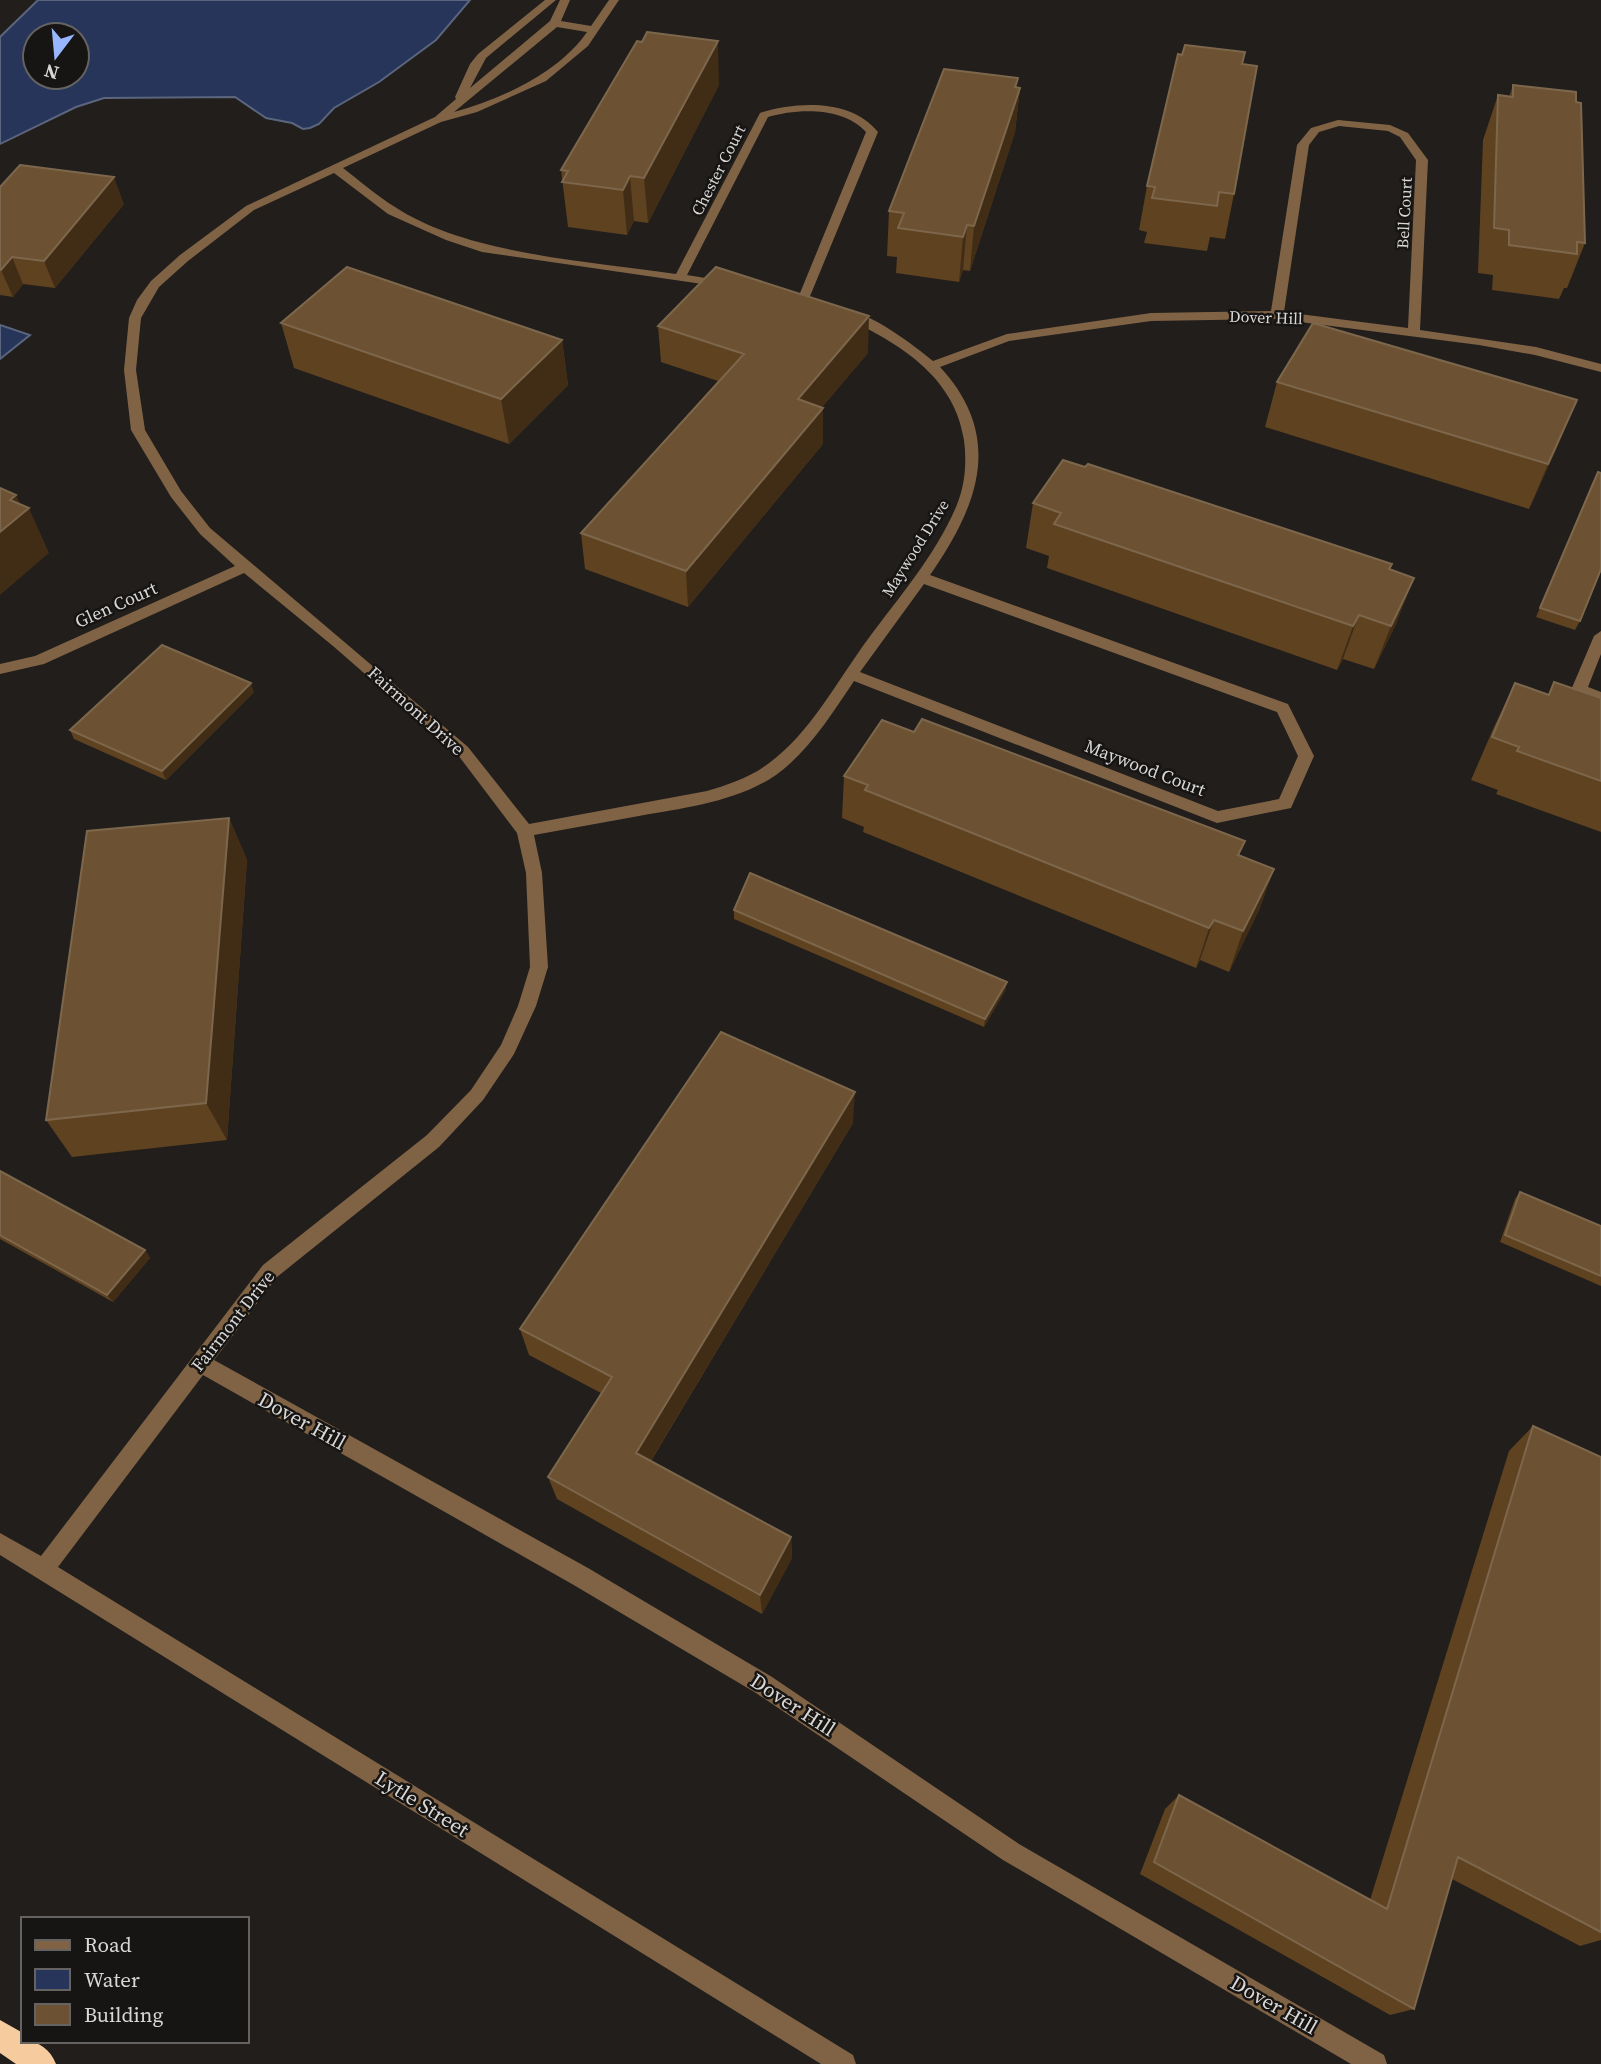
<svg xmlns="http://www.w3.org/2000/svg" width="1601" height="2064" font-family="'Source Serif 4',serif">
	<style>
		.water { fill: #263559; stroke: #5b667e; stroke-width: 2; fill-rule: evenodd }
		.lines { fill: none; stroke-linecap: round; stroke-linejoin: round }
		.minor { fill: #806345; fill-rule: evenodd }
		.highway { fill: #f6cb9e; fill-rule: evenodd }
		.wall { fill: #5f4220 }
		.shaded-wall { fill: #412d16 }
		.building { fill: #6c5233; stroke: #7d674c; stroke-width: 2 }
		.labels { text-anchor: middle; stroke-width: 5; stroke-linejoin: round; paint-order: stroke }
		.far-street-label { font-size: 16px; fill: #d8d7d5; stroke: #171513 }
		.street-label { font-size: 18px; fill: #d8d7d5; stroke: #171513 }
		.near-street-label { font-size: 21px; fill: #d8d7d5; stroke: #171513 }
	</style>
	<rect width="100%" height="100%" fill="#211e1c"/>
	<path class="water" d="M38 0H470L436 40 379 82 334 108 319 124 310 128 303 129 292 123 266 118 235 97 104 98 76 107 0 144V37ZM35 35H77V77H35Z
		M0 325 30 335 0 359Z"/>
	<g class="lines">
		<path class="minor" d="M545 0H556L486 58 470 88 550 21 560 0H570L561 21 591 26 609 0H619L588 46 546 81 477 112 441 122 343 168C360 181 377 196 395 207 468 255 590 261 676 274L760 113C797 101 852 99 878 132L808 301 804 302 798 298 866 132C844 107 798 108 768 117L687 275 730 282V288L482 252 446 240 388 214 334 173 254 210 188 261 159 287 141 318 136 370 145 430 181 491 210 528 468 747 529 824 707 791C727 785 748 778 765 766 809 736 837 681 868 639 899 597 935 556 956 507 965 486 967 463 964 440 954 375 898 343 844 317V311C865 308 916 347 933 361L1007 334 1151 313 1271 311 1297 145 1311 128 1338 120 1390 125 1408 133 1428 160 1420 330 1536 347 1601 364V372L1535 355 1479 345 1277 319 1151 321 1009 341 940 367C1005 437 978 506 930 575L1288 704 1314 756 1291 808 1217 823 854 681C832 714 808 752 776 775 736 802 684 808 639 816 604 822 569 829 534 835L542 873 548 967 536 1006 514 1054 483 1100 439 1147 277 1277 214 1360 588 1568 772 1677 1019 1844 1384 2055 1387 2064H1351L1003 1860 756 1693 572 1584 203 1375 58 1567 853 2055 856 2064H821L0 1555V1533L41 1556 263 1265 427 1135 471 1090 501 1045 518 1006 530 967 526 873 517 833 458 755 333 646 244 573 44 664 0 674V664L35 656 235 566 200 534 171 497 131 430 124 370 129 318 137 300 151 281 180 255 246 206 435 117 456 99 455 97 470 64 478 54ZM557 27 587 32C559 73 501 99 454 112ZM1339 126 1388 131 1400 137 1416 160 1408 328 1284 312 1309 145 1319 132ZM924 584 1277 712 1298 756 1279 799 1218 811 860 672Z
			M1601 631V654L1588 687 1601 692V703L1574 694 1571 690 1594 636Z"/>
		<path class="highway" d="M0 2020 23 2033V2041C39 2041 50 2049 56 2064H16L0 2053Z"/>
	</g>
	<path class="wall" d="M1242 64 1234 194 1225 239 1210 237 1207 251 1144 243 1147 232 1139 230 1147 186Z
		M719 85 648 223 634 221 627 235 568 227 561 170Z
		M1513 85 1585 243 1567 288H1564L1559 299 1492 290 1493 275 1478 273 1483 140 1498 95 1509 97Z
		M1017 88H1020L1015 132 970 271 963 270 959 282 896 273 897 257 887 256 889 211Z
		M0 187 124 204 55 288 23 284 13 297 0 295Z
		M281 323 562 340 568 385 509 444 294 368Z
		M658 326 868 353 822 407 823 408V444L688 607 585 569 581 533 718 381 661 362Z
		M1277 382 1558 445 1529 509 1265 427Z
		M1593 481 1580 621 1575 630 1536 617Z
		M1033 503 1392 564 1390 570 1397 622 1374 669 1343 659 1337 670 1047 568 1049 556 1026 548Z
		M1554 682 1601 698V832L1496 794 1498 790 1471 780 1494 727 1515 683 1548 694Z
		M254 692 166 780 74 739 70 730Z
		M844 776 1240 856 1274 869 1259 910 1229 972 1200 960 1196 968 863 832 864 827 842 818Z
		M229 818 247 860 227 1140 72 1157 46 1120Z
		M734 910 1007 982 1005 991 984 1027 734 919Z
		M853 1123 651 1461 791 1537 792 1558 762 1614 557 1499 548 1477 601 1393 529 1355 520 1329Z
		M0 1171 145 1250 150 1258 113 1302 0 1239Z
		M1520 1192 1601 1226V1286L1500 1242 1515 1199Z
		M1533 1426 1601 1457V1940L1580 1946 1452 1879 1414 2009 1390 2015 1140 1874 1165 1809 1179 1795 1370 1900 1509 1451Z"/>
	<path class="shaded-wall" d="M718 41 719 85 648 223 644 178Z
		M1018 78 1016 100 1020 88 1015 132 970 271 974 226Z
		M630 176 634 221 627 235 623 190Z
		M114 177 124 204 55 288 44 261Z
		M967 225 963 270 959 282 963 237Z
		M12 257 23 284 13 297 1 270Z
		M869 316 868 353 798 436V399Z
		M562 340 568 385 509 444 501 399Z
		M1577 400 1558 445 1529 509 1548 464Z
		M823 408V444L688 607 686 571Z
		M16 495 24 512 29 508 49 553 0 595V532L10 500Z
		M1414 578 1397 622 1374 669 1391 626Z
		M1359 615 1343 659 1337 670 1353 626Z
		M251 683 254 692 166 780 162 771Z
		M229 818 247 860 227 1140 206 1103Z
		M1274 869 1259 910 1229 972 1243 931Z
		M1214 920 1200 960 1196 968 1209 928Z
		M1007 982 1005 991 984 1027 985 1019Z
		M855 1092 853 1123 641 1477 636 1453Z
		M145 1250 150 1258 113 1302 107 1295Z
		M791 1537 792 1558 762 1614 760 1595Z"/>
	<path class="building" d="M647 32 718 41 644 178 630 176 623 190 562 182 568 171 561 170 637 41 642 42Z
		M1185 45 1245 52 1242 64 1257 66 1234 194 1219 192 1217 206 1152 198 1155 187 1147 186 1178 54 1182 55Z
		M944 69 1018 78 1015 87 1020 88 974 226 967 225 963 237 898 228 904 213 889 211Z
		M1513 85 1576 92V102L1581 103 1585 243 1577 242V254L1509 245V230L1494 228 1498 95 1513 97Z
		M20 165 114 177 44 261 12 257 1 270H0V187Z
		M347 267 562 340 501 399 281 323Z
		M716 267 869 316 798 399 823 408 686 571 581 533 744 354 658 326Z
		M1313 323 1577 400 1548 464 1277 382Z
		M1063 460 1085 467 1088 464 1392 564 1389 569 1414 578 1391 626 1359 615 1353 626 1054 524 1061 513 1033 503Z
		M1598 472 1601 473V569L1580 621 1540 608Z
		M0 488 16 495 10 500 29 508 0 532Z
		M162 645 251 683 162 771 70 730Z
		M1554 682 1601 698V781L1517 751 1519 747 1492 737 1515 683 1549 695Z
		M922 719 1245 841 1238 855 1274 869 1243 931 1214 920 1209 928 865 790 868 785 844 776 882 720 914 732Z
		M229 818 206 1103 46 1120 87 831Z
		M750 873 1007 982 985 1019 734 910Z
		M721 1032 855 1092 636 1453 791 1537 760 1595 548 1477 612 1377 520 1329Z
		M0 1171 145 1250 107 1295 0 1235Z
		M1520 1192 1601 1226V1276L1505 1235Z
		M1533 1426 1601 1457V1932L1458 1857 1414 2009 1154 1862 1179 1795 1387 1909Z"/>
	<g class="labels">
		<g class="far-street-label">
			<text transform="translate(718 170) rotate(-63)" y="6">Chester Court</text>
			<text transform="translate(1404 213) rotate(-87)" y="6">Bell Court</text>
			<text transform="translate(1266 317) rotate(2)" y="6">Dover Hill</text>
			<text transform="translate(915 548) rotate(-58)" y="6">Maywood Drive</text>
		</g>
		<g class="street-label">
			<text transform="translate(116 605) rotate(-24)" y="6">Glen Court</text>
			<text transform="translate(416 711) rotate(42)" y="6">Fairmont Drive</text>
			<text transform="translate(1145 768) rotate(21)" y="6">Maywood Court</text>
			<text transform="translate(233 1321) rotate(-52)" y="6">Fairmont Drive</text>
		</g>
		<g class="near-street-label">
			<text transform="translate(302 1421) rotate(29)" y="7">Dover Hill</text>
			<text transform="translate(793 1705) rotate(33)" y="7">Dover Hill</text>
			<text transform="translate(422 1804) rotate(32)" y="7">Lytle Street</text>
			<text transform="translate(1274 2005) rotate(30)" y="7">Dover Hill</text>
		</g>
	</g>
	<rect x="21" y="1917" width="228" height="126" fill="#171513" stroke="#646361" stroke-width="2"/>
	<rect x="35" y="1940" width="35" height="10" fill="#806345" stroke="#646361" stroke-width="2"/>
	<text x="84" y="1952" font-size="21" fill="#d8d7d5">Road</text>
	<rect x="35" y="1969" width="35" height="21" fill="#263559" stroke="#646361" stroke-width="2"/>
	<text x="84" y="1987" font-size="21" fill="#d8d7d5">Water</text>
	<rect x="35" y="2004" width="35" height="21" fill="#6c5233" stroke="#646361" stroke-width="2"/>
	<text x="84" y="2022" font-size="21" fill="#d8d7d5">Building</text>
	<g transform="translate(56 56) rotate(196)"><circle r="33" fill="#171513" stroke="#646361" stroke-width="2"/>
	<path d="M0-5L12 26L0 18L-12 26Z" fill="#97b6fd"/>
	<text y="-10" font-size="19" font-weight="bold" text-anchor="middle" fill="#d8d7d5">N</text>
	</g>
</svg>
